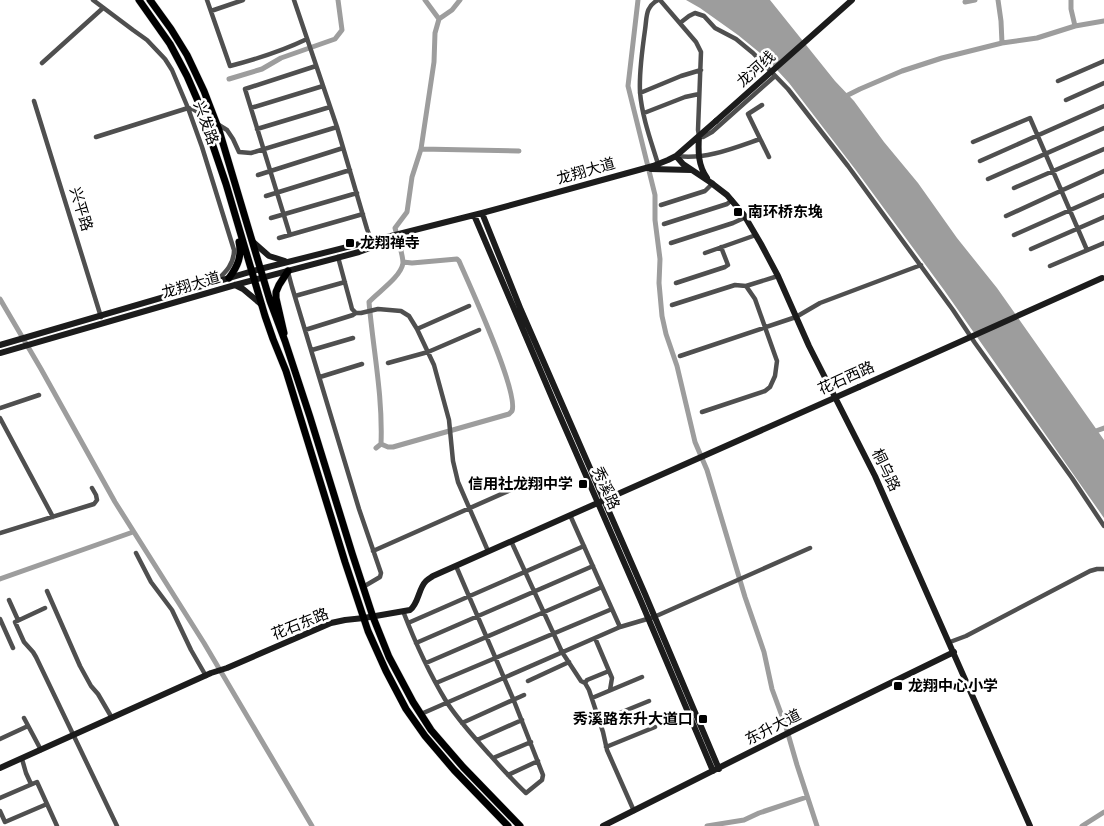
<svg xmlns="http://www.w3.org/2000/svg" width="1104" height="826" font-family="'Fira Sans Condensed','Noto Sans SC',sans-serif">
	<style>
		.water { fill: #9d9d9d }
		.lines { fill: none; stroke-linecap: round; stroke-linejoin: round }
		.canal { stroke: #9d9d9d; stroke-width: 5 }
		.primary-casing { stroke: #dbdbdb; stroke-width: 8 }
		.street { stroke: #4f4f4f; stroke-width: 4.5 }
		.secondary { stroke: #1c1c1c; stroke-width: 6 }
		.primary { stroke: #000; stroke-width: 7 }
		.secondary-bridge { stroke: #1c1c1c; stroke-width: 6 }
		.poi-dot { fill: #000; stroke: #fff; stroke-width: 2 }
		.labels { text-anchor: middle; stroke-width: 5; stroke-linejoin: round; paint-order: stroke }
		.street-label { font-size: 15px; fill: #000; stroke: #fff }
		.poi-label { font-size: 15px; font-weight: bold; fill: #000; stroke: #fff; text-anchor: start }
	</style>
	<rect width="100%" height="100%" fill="#fff"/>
	<path class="water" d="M686 0H770L835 81 854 101 884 142 918 183 957 238 997 288 1104 440V518L944 290 855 169 789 83 766 58 738 35 700 8Z"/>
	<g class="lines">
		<path class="canal" d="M425 0 439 19
			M638 0 628 86 655 195V220L660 259 659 283 662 316 666 334 677 366 695 442 707 470 745 597 764 652 772 689 786 727 797 765 817 826
			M998 0 1001 21 1002 43
			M1071 0V9L1075 26
			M965 2 975 0
			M229 79 262 69 281 58 335 39 342 30 338 0
			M844 97 860 89 902 71 942 58 1002 43 1037 38 1075 26 1104 21
			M421 149 519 151
			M0 299 41 369 115 502 204 643 312 826
			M1093 432 1104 428
			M381 444 388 447H393L509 414C510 413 511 412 512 411 519 392 469 284 459 261L457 259 412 263 403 262
			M376 448 381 444C383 396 373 349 369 302 378 292 401 277 403 263 403 257 397 235 395 228L407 212 412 177 421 149 434 62 435 33 439 19 452 10 460 0
			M0 579 133 532
			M707 826 744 820 759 813 807 797
			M1082 826 1104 812"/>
		<g class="primary-casing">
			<path id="primary" d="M139 0 170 44 187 76 197 99 226 184 265 316 273 339 286 371 345 562 368 631 386 671 406 709 425 736 454 770 508 826
				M150 0 171 29 187 55 204 91 219 130 270 301 285 341 310 417 352 553 373 617 389 657 413 702 431 730 463 767 520 826
				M229 278C238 266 242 256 239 242
				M284 333 276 298V292L279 285 288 271"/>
		</g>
		<path class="street" d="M93 0 133 30 147 40 165 59 172 70 188 108 202 147 234 250C234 264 226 272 217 280
			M207 0 230 66C257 59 282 51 307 39
			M294 0 337 127 367 229 372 242
			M658 0C645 7 647 17 645 30 642 51 639 72 640 92 642 117 651 141 658 164
			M660 0 696 42 701 52 698 130 699 136 703 137 712 132 775 76
			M211 11 243 0
			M680 23 689 16 695 13 704 16 715 28 736 39 753 53 788 89 799 103 848 166 953 310 975 343 1072 478 1104 526
			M42 63 103 8
			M1058 81 1104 61
			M640 93 681 76 701 70
			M1066 100 1104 83
			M34 101 101 317
			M762 105 748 114 769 157
			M251 108 323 86
			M644 113 685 97 699 94
			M257 129 330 107
			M96 137 188 108 193 109 227 130 233 139 239 152 251 153 337 127
			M973 142 1030 118 1087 250
			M677 156C705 160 734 148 760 139
			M980 161 1104 106
			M258 175 343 148
			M988 179 1104 128
			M1014 188 1104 149
			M266 196 350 170
			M661 205 705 191 713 183
			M1006 216 1104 171
			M271 218 357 193
			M664 224 727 204 732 200
			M290 235 245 89 316 66
			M1014 235 1104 195
			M279 238 363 214
			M671 243 733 223 746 217
			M1031 249 1104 217
			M705 253 756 235
			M338 257 351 305 352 309 356 313H361L378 309 401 311 409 316 417 329 434 365 449 420 453 461 458 482 488 551
			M1050 266 1104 243
			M288 272 292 287 359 509 381 573 380 577 363 587
			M676 283 725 267 728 265 721 247
			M746 286 778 276
			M295 296 345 282
			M672 305 735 285 746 286 755 299 777 361 775 376 770 387 765 391 702 412
			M417 329 469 306
			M305 330 353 315 356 313
			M312 350 353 338
			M680 356 796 317 820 303 921 265
			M388 363 428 352 479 330
			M320 377 362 364
			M0 408 39 395
			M0 418 53 517
			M570 515 620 627
			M0 533 94 504 97 500 96 495 92 488
			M511 541 562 652 581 681 585 683 589 690 603 732 607 750 634 811
			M373 551 533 480
			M136 553 151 582 172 610 191 650 206 676
			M47 591 80 666 91 686 98 694 112 718
			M9 600 18 620
			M45 608 15 622 24 642 33 652 36 657 117 826
			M403 611C415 642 429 673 446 701 458 720 474 737 489 754 501 767 513 781 526 793L542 780 543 775 514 701 456 566
			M0 619 13 648
			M408 623 584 546
			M595 638 612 678 610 690
			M950 642 966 636 1090 571 1097 569H1104
			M416 643 593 566
			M426 663 602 587
			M528 681 569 662
			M436 683 612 609
			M585 683 587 680 609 671
			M592 698 642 677
			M421 714 620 627 654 617 810 548
			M24 718 41 750
			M600 721 649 701
			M462 723 524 695
			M0 739 28 726
			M477 740 522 720
			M606 747 655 727
			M493 758 531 742
			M22 759 26 773 31 784
			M508 775 538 761
			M0 798 37 782 57 826
			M0 811 5 822 47 804"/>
		<path class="secondary" d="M699 136C698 152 698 165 707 178
			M676 156 683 164 710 182 727 195 744 215 761 244 778 276 809 346 875 476 1030 826
			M651 169 691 170
			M482 213 521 310 645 594 719 769
			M474 215 556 407 640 599 713 771
			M252 241 269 256 285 261
			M235 285 243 289 262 305
			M0 345 260 269 482 213 653 166 668 160 676 156 716 121
			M0 353 235 285 359 252 370 248 383 239
			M0 768 211 673 227 668 331 623 345 620 364 618 410 610C419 603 418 589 426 581 428 579 430 578 433 576L859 387
			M603 826 792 731 954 652"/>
		<use href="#primary" class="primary"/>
		<path class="secondary-bridge" d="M716 121 852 0
			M859 387 1102 278"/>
	</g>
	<g class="poi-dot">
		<rect x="733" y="207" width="10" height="10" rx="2.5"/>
		<rect x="345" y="238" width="10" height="10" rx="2.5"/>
		<rect x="578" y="479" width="10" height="10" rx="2.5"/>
		<rect x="893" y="681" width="10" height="10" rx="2.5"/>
		<rect x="698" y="714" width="10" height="10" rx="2.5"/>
	</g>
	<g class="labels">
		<g class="street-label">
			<text transform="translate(756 69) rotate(-42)" y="5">龙河线</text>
			<text transform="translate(206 123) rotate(70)" y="5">兴发路</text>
			<text transform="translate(586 171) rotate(-16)" y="5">龙翔大道</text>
			<text transform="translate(81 209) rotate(73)" y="5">兴平路</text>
			<text transform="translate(191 285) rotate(-16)" y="5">龙翔大道</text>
			<text transform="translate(846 378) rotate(-24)" y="5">花石西路</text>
			<text transform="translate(886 470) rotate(64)" y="5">桐乌路</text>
			<text transform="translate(606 488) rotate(66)" y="5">秀溪路</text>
			<text transform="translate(300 624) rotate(-22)" y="5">花石东路</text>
			<text transform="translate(773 727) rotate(-27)" y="5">东升大道</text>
		</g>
		<g class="poi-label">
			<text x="748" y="217">南环桥东堍</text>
			<text x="360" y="248">龙翔禅寺</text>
			<text x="573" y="489" text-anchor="end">信用社龙翔中学</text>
			<text x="908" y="691">龙翔中心小学</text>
			<text x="693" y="724" text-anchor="end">秀溪路东升大道口</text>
		</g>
	</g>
</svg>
